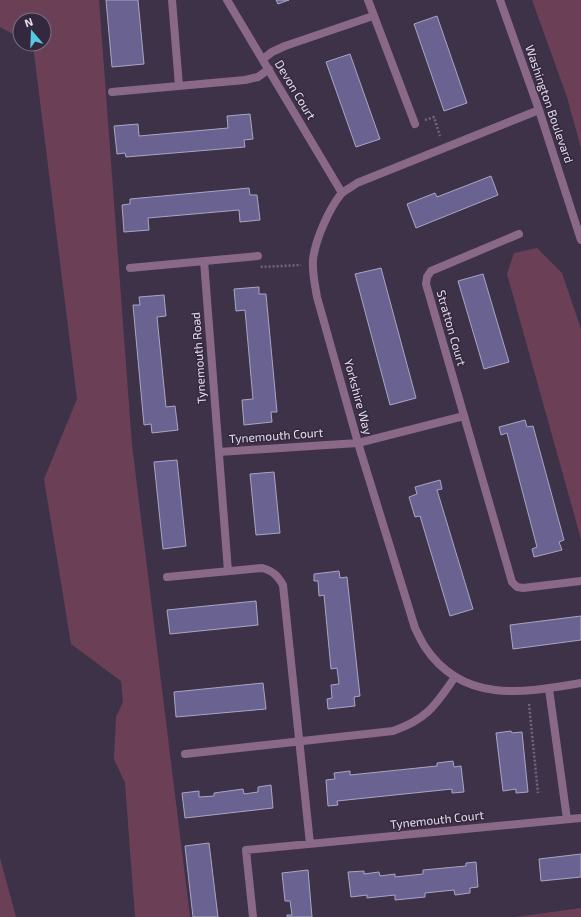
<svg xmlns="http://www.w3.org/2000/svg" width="581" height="917" font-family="'Exo 2',sans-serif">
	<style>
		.green { fill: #6b4057 }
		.building { fill: #6a6392; stroke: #a9a6c4 }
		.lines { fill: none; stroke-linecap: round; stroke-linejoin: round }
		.path { stroke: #71667b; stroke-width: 2.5; stroke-dasharray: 2 2; stroke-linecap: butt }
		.minor { stroke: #8a6988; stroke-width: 8 }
		.tertiary { stroke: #8a6988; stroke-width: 8 }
		.labels { text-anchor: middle; stroke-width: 3; stroke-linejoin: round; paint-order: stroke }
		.street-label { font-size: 12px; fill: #e5ddec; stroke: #34283e }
	</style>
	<rect width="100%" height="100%" fill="#3e3249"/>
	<path class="green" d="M0 0H99L132 445 190 917H135L125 783 114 759 116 717 123 702 121 681 71 644 44 479 77 399 33 45 32 44H44V20H20V38L0 27Z
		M532 0H581V148L567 97Z
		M537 248 562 273 581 329V539L507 274 514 253Z
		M0 858 16 917H0Z
		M581 908V917H516Z"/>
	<path class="building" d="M106 0H138L144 64 112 67Z
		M276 0H289L278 4Z
		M437 16 467 103 444 111 414 24Z
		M350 54 380 139 356 147 326 62Z
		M250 114 253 139 244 140 245 147 126 157 125 153 117 154 114 126 138 124 139 136 228 128 227 116Z
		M491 176 498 195 416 228 407 204 435 193 437 197Z
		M249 188 250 195H257L260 220 240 222 239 210 148 218 149 230 124 232 122 205 130 204V199Z
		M381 268 416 398 390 405 355 274Z
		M483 274 509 362 484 369 458 281Z
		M259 287V294H266L277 412H271L272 422 244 425 242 400 253 399 245 310 236 311 234 289Z
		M164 295 166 316 157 317 166 407 175 406 178 430 152 433 151 424 144 425 133 305H140L139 297Z
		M525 420 527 427 533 426 564 540 559 542 562 550 534 557 532 549 537 547 507 433 501 435 499 427Z
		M177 460 186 546 163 549 154 462Z
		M274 472 280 533 256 535 250 474Z
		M440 480 442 489 437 490 473 609 450 616 420 516 415 517 409 497 417 494 415 487Z
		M339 571 340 578 347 577 360 696 354 697 355 706 328 709 327 699 332 698 331 685 339 684 337 668 331 669 324 595 319 596 318 581H314V574Z
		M256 601 258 625 170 634 167 610Z
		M581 616V640L513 649 510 625Z
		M263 683 266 709 176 717 174 692Z
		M511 731 512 733 522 732 528 792 516 793V789L503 791 496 733Z
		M453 761 454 767 461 766 464 792 452 793V789L337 801 338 805 328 806 326 780 335 779 334 773 350 771V775L437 766V763Z
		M271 785 273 808 185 818 182 793 199 791V797L214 796V793L243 789 244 794 258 792V787Z
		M209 843 218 917H193L185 846Z
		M581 854V877L541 881 539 859Z
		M476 862 478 887 470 888V893L455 895 454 890 425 893V897L395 900V895L367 898V895L351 897 348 872 364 871V874L379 872 380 876 395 874V877L423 874V870L466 866V863Z
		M308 870 312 917H287V915H292L290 901H285L282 873Z"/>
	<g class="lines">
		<path class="path" d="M425 120 434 117 440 136
			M261 266 262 267 301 265
			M529 704 538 793"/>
		<path class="minor" d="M172 0 179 86
			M227 0 342 193
			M368 0 415 124
			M263 59 272 52 285 46 373 16
			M112 92 245 80 258 77 269 69
			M539 110 357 183C352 187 345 190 341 194 329 209 315 240 313 260 312 272 315 285 317 297L358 443 415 628C418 634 421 641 425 647 463 704 523 693 581 683
			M519 234 431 271 427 277 426 284 512 582 517 587 523 588 581 581
			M204 261 228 571
			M130 268 258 256
			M219 452 358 443 464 416
			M167 577 262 568C273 571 277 575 283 585L310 844
			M549 689 567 819
			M185 754 393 731C427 719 435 706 455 677
			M253 917 246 850 581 818"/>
		<path class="tertiary" d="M500 0 539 110 581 240"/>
	</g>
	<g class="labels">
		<g class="street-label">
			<text transform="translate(295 90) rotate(59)" y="4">Devon Court</text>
			<text transform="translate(549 104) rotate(71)" y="4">Washington Boulevard</text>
			<text transform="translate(451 328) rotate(74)" y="4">Stratton Court</text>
			<text transform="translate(199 358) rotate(-94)" y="4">Tynemouth Road</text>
			<text transform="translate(358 397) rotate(75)" y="4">Yorkshire Way</text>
			<text transform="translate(276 436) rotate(-4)" y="4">Tynemouth Court</text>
			<text transform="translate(437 820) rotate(-6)" y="4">Tynemouth Court</text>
		</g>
	</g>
	<g transform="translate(32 32) rotate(341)"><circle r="19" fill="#34283e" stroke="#7b7084"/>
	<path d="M0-3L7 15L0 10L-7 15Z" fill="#57c9e2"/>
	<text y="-6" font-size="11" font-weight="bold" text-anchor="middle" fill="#e5ddec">N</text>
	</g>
</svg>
